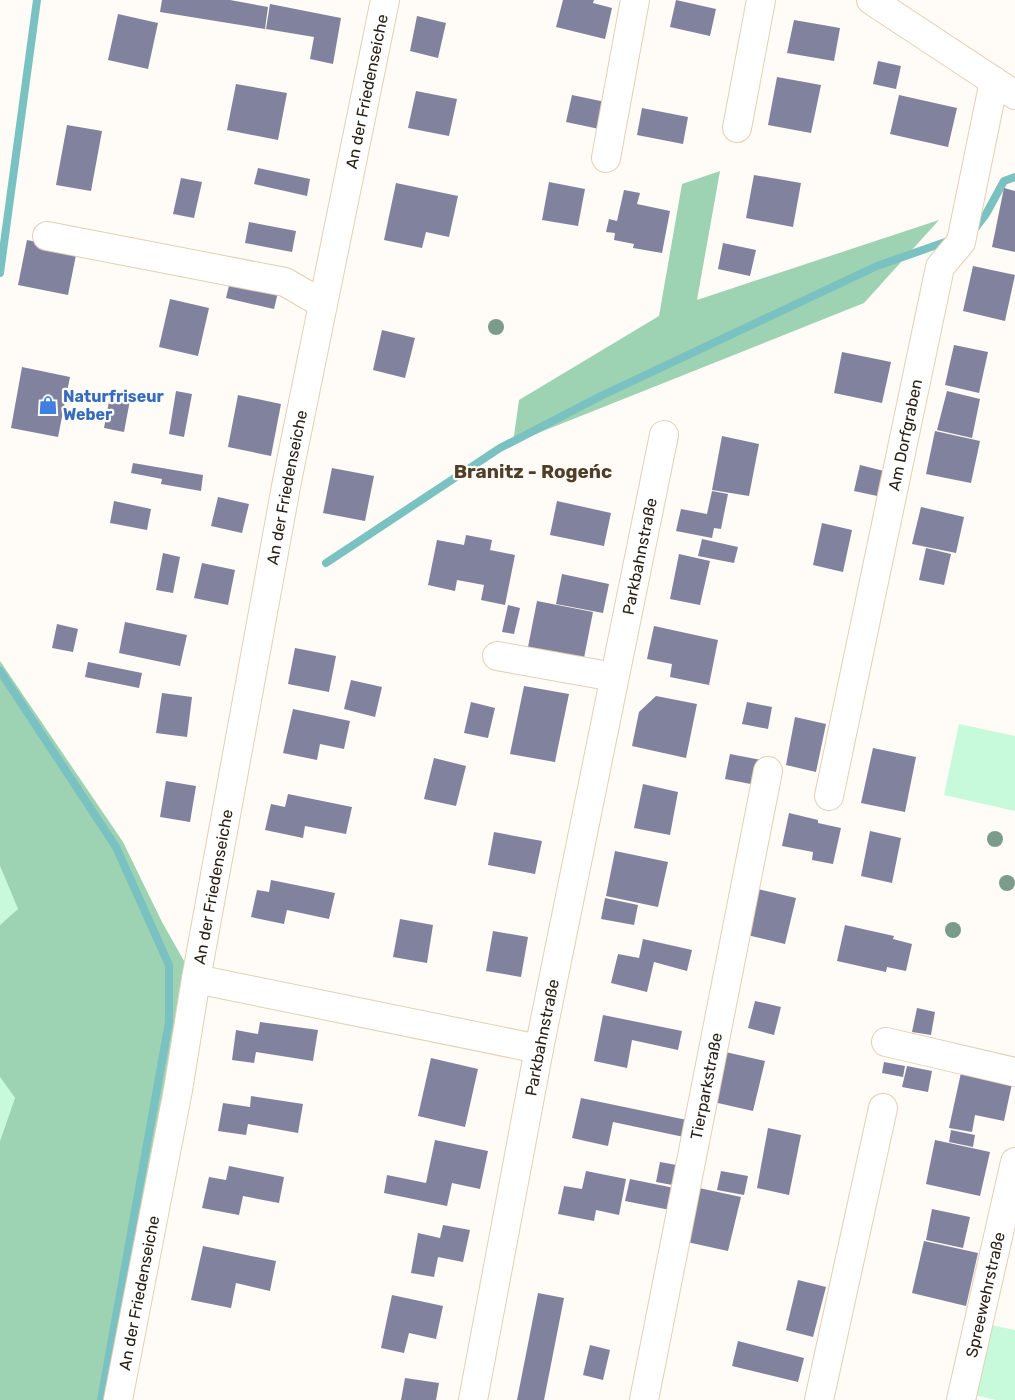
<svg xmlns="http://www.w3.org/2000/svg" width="1015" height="1400" font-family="Rubik,sans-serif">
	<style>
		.green { fill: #c7fada }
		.forest { fill: #9dd2b2 }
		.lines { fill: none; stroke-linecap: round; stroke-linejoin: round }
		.stream { stroke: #7ac1c1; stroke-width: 8 }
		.building { fill: #81829e }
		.minor-casing { stroke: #e4cfb6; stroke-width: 30 }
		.minor { stroke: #fff; stroke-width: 28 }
		.tree { fill: #7b9c8a }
		.labels { text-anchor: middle; stroke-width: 4.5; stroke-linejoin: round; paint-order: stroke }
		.street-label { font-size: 16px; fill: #2a2218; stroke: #fffbf6 }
		.shop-label { font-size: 16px; font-weight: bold; fill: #366cbe; stroke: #fffbf6; text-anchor: start }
		.quarter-label { font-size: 19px; font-weight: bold; fill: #4f3e28; stroke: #fffbf6 }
	</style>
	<rect width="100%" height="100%" fill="#fffbf6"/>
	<path class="green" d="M959 724 1015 736V811L944 795Z
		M0 866 18 909 0 925Z
		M0 1077 15 1098 0 1141Z
		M987 1324 1015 1330V1400H996L971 1394Z"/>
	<path class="forest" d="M720 171 697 300 939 220 864 303 513 443 519 400 659 316 682 184Z
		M0 661 123 842 162 922 188 968 107 1400H0V1141L15 1098 0 1077V925L18 909 0 866Z"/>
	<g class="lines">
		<path class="stream" d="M973 231 986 214 1004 181 1015 177
			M0 273 37 0
			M326 563 500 448 603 395 877 266 951 240
			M0 671 116 847 169 965V1022L101 1400"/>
	</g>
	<path class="building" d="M162 0H230L268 7 265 29 160 12Z
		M563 0H594L593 3 612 8 605 39 556 27Z
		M676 0 716 9 710 36 670 27Z
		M270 4 341 18 333 64 310 59 314 37 266 29Z
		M118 14 158 23 148 69 108 60Z
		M417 16 446 23 438 58 410 51Z
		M794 20 840 28 834 61 787 53Z
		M878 61 901 66 896 89 873 84Z
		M777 77 821 85 811 133 768 125Z
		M236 84 287 93 278 140 227 130Z
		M416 91 457 99 449 136 408 128Z
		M572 95 610 103 604 130 566 122Z
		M899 95 957 108 948 147 890 134Z
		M642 108 688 117 683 144 637 135Z
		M67 125 102 131 91 191 56 185Z
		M258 168 310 179 307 196 254 184Z
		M754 175 801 183 793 227 746 218Z
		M181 178 202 182 194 218 173 214Z
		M549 182 585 189 578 226 542 220Z
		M396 183 458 196 449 237 426 232 422 248 384 240Z
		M1004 188 1015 191V252L992 247Z
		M624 190 640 193 637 204 670 211 662 253 633 248 634 244 614 240 615 233 606 232 609 219 617 221Z
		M249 222 296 231 292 252 245 243Z
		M27 240 77 250 68 295 18 285Z
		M723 243 756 250 750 276 718 269Z
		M973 266 1015 275 1005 321 963 311Z
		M231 277 279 288 274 309 226 298Z
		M170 299 209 308 198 356 159 347Z
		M382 330 415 338 405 378 373 370Z
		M954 345 988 352 979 393 945 385Z
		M842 352 891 362 882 403 834 393Z
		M22 367 70 377 58 437 11 428Z
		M176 391 192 394 184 437 169 434Z
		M947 391 980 399 972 438 937 430Z
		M238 395 281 404 271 456 228 447Z
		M110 396 130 400 124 432 104 428Z
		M935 431 980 441 971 483 926 474Z
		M722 436 759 444 749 496 712 490Z
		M133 463 203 475 201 491 161 484 162 479 131 473Z
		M860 465 888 472 882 497 854 491Z
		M332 468 374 476 365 521 323 513Z
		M712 491 728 494 721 529 714 528 712 538 676 531 681 509 707 514Z
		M218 497 249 504 242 533 211 526Z
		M114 501 151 509 147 530 110 523Z
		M557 501 611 513 604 546 550 535Z
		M921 507 964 517 956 553 912 544Z
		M822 523 852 530 843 572 813 565Z
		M466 535 492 540 490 550 515 555 505 605 481 600 484 585 457 580 455 591 428 585 437 540 464 545Z
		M702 539 738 547 734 563 698 556Z
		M926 548 951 554 944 585 919 580Z
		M163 553 180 557 173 593 156 590Z
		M679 554 710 561 700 605 670 599Z
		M202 563 235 570 228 605 194 598Z
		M562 574 609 584 603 613 556 604Z
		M537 601 593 612 584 658 528 647Z
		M508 605 520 608 514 634 502 632Z
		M125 622 187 635 180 666 119 653Z
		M57 624 78 629 73 652 52 648Z
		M654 626 718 640 709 685 670 677 672 664 647 659Z
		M295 648 336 656 329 692 288 684Z
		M88 662 142 673 139 688 85 677Z
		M351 680 382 687 375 717 344 709Z
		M524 686 569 694 555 762 510 754Z
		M162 693 192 697 187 737 156 733Z
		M656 696 697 704 686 758 632 746 639 712Z
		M471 702 495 708 488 738 464 733Z
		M747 702 772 707 768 729 742 724Z
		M293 709 350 721 344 749 320 744 317 760 283 753Z
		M795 717 826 724 816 772 786 765Z
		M873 748 916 757 905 812 861 803Z
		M730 754 761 760 756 785 725 779Z
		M434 758 466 766 456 806 424 799Z
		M166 781 196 786 190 822 160 817Z
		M643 784 678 792 670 835 634 828Z
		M288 794 352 807 346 834 305 826 303 838 265 830 271 804 285 807Z
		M789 813 818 820V823L841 828 833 864 812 860 813 852 782 846Z
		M870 831 901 838 892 883 861 876Z
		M494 832 542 841 535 874 488 865Z
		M615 851 668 862 658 907 606 896Z
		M271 880 335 893 329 919 287 910 284 924 251 917 257 890 269 892Z
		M754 888 796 898 785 944 743 934Z
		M605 898 638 905 634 925 601 919Z
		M400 919 433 925 427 963 393 957Z
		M845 925 894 936 893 939 912 944 906 971 887 967 886 972 837 961Z
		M493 931 528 937 521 977 486 971Z
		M643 939 692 950 687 971 654 962 647 992 611 983 618 954 639 958Z
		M755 1001 781 1007 774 1035 748 1028Z
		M917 1008 935 1012 931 1035 912 1032Z
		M603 1015 682 1031 678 1050 632 1040 627 1068 594 1061Z
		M260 1022 318 1030 313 1061 256 1052 254 1063 232 1060 236 1030 258 1034Z
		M721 1051 765 1061 753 1111 709 1101Z
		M431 1058 478 1069 465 1127 418 1116Z
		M884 1062 905 1066 903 1077 882 1073Z
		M907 1066 932 1071 928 1092 902 1087Z
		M962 1068 1013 1079 1004 1121 975 1115 972 1132 949 1128Z
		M251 1096 303 1104 298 1133 248 1124 246 1135 218 1131 223 1103 250 1107Z
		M581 1098 687 1120 684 1137 613 1122 608 1146 572 1138Z
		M768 1128 801 1135 789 1195 757 1188Z
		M951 1130 975 1135 973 1147 949 1142Z
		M435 1140 488 1151 480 1189 452 1183 447 1206 384 1193 387 1175 426 1183Z
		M935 1140 990 1152 980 1196 926 1184Z
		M660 1162 682 1166 678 1186 656 1182Z
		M229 1166 284 1177 279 1203 243 1196 239 1215 202 1208 209 1177 226 1180Z
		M586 1171 626 1179 619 1215 596 1210 594 1221 558 1214 564 1186 582 1189Z
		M721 1171 748 1176 744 1195 717 1190Z
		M630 1179 674 1188 670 1210 625 1201Z
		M699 1188 741 1197 728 1251 687 1242Z
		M932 1209 970 1217 963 1248 926 1240Z
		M443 1225 470 1230 463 1262 438 1257 434 1277 411 1273 418 1233 440 1238Z
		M924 1241 978 1253 966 1306 912 1293Z
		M203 1246 276 1261 270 1291 236 1283 231 1308 191 1300Z
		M798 1280 826 1287 813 1337 786 1330Z
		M538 1293 564 1298 544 1400H517Z
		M392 1295 443 1306 436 1339 409 1333 404 1353 381 1348Z
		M738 1341 804 1358 798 1382 732 1366Z
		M590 1345 610 1350 603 1380 583 1375Z
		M405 1378 439 1383 436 1400H401Z"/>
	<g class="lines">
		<g class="minor-casing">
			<g id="minor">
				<path d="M871 0 1015 95"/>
				<path d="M737 128 761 0"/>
				<path d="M606 158 635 0"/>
				<path d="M47 236 285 282 323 304"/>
				<path d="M497 656 614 677"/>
				<path id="s1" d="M829 796 940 267 961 242 994 81"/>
				<path d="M196 979 539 1049"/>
				<path d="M886 1042 1015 1072"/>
				<path id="s2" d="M118 1400 178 1090 196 979 287 481 385 0"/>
				<path id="s3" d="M473 1400 539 1049 664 435"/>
				<path id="s4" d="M644 1400 768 771"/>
				<path d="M819 1400 883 1108"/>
				<path id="s5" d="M961 1400 1015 1162"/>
			</g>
		</g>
		<use href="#minor" class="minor"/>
	</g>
	<g class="tree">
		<circle cx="496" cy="327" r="8"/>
		<circle cx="995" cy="839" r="8"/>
		<circle cx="1007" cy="883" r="8"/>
		<circle cx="953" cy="930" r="8"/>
	</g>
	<defs>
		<g id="shop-bare" transform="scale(1.5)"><path d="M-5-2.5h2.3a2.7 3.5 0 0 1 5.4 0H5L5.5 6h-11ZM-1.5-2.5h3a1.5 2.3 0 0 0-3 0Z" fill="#3f7fe0" stroke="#fffbf6" stroke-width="2.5" paint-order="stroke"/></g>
	</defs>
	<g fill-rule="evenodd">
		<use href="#shop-bare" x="48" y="405"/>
	</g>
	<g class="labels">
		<g class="street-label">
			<text dy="6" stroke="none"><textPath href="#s2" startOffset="1332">An der Friedenseiche</textPath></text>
			<text dy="6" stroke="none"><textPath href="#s1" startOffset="369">Am Dorfgraben</textPath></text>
			<text dy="6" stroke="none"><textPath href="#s2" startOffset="928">An der Friedenseiche</textPath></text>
			<text dy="6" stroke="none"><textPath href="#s3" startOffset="860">Parkbahnstraße</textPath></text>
			<text dy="6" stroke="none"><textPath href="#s2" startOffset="522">An der Friedenseiche</textPath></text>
			<text dy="6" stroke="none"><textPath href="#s3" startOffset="369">Parkbahnstraße</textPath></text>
			<text dy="6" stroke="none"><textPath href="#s4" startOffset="320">Tierparkstraße</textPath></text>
			<text dy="6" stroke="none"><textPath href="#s2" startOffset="109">An der Friedenseiche</textPath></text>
			<text dy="6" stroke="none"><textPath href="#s5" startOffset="108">Spreewehrstraße</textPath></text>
		</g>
		<g class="shop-label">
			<text x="63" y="402">Naturfriseur<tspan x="63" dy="18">Weber</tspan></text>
		</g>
		<g class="quarter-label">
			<text x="533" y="478">Branitz - Rogeńc</text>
		</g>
	</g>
</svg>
